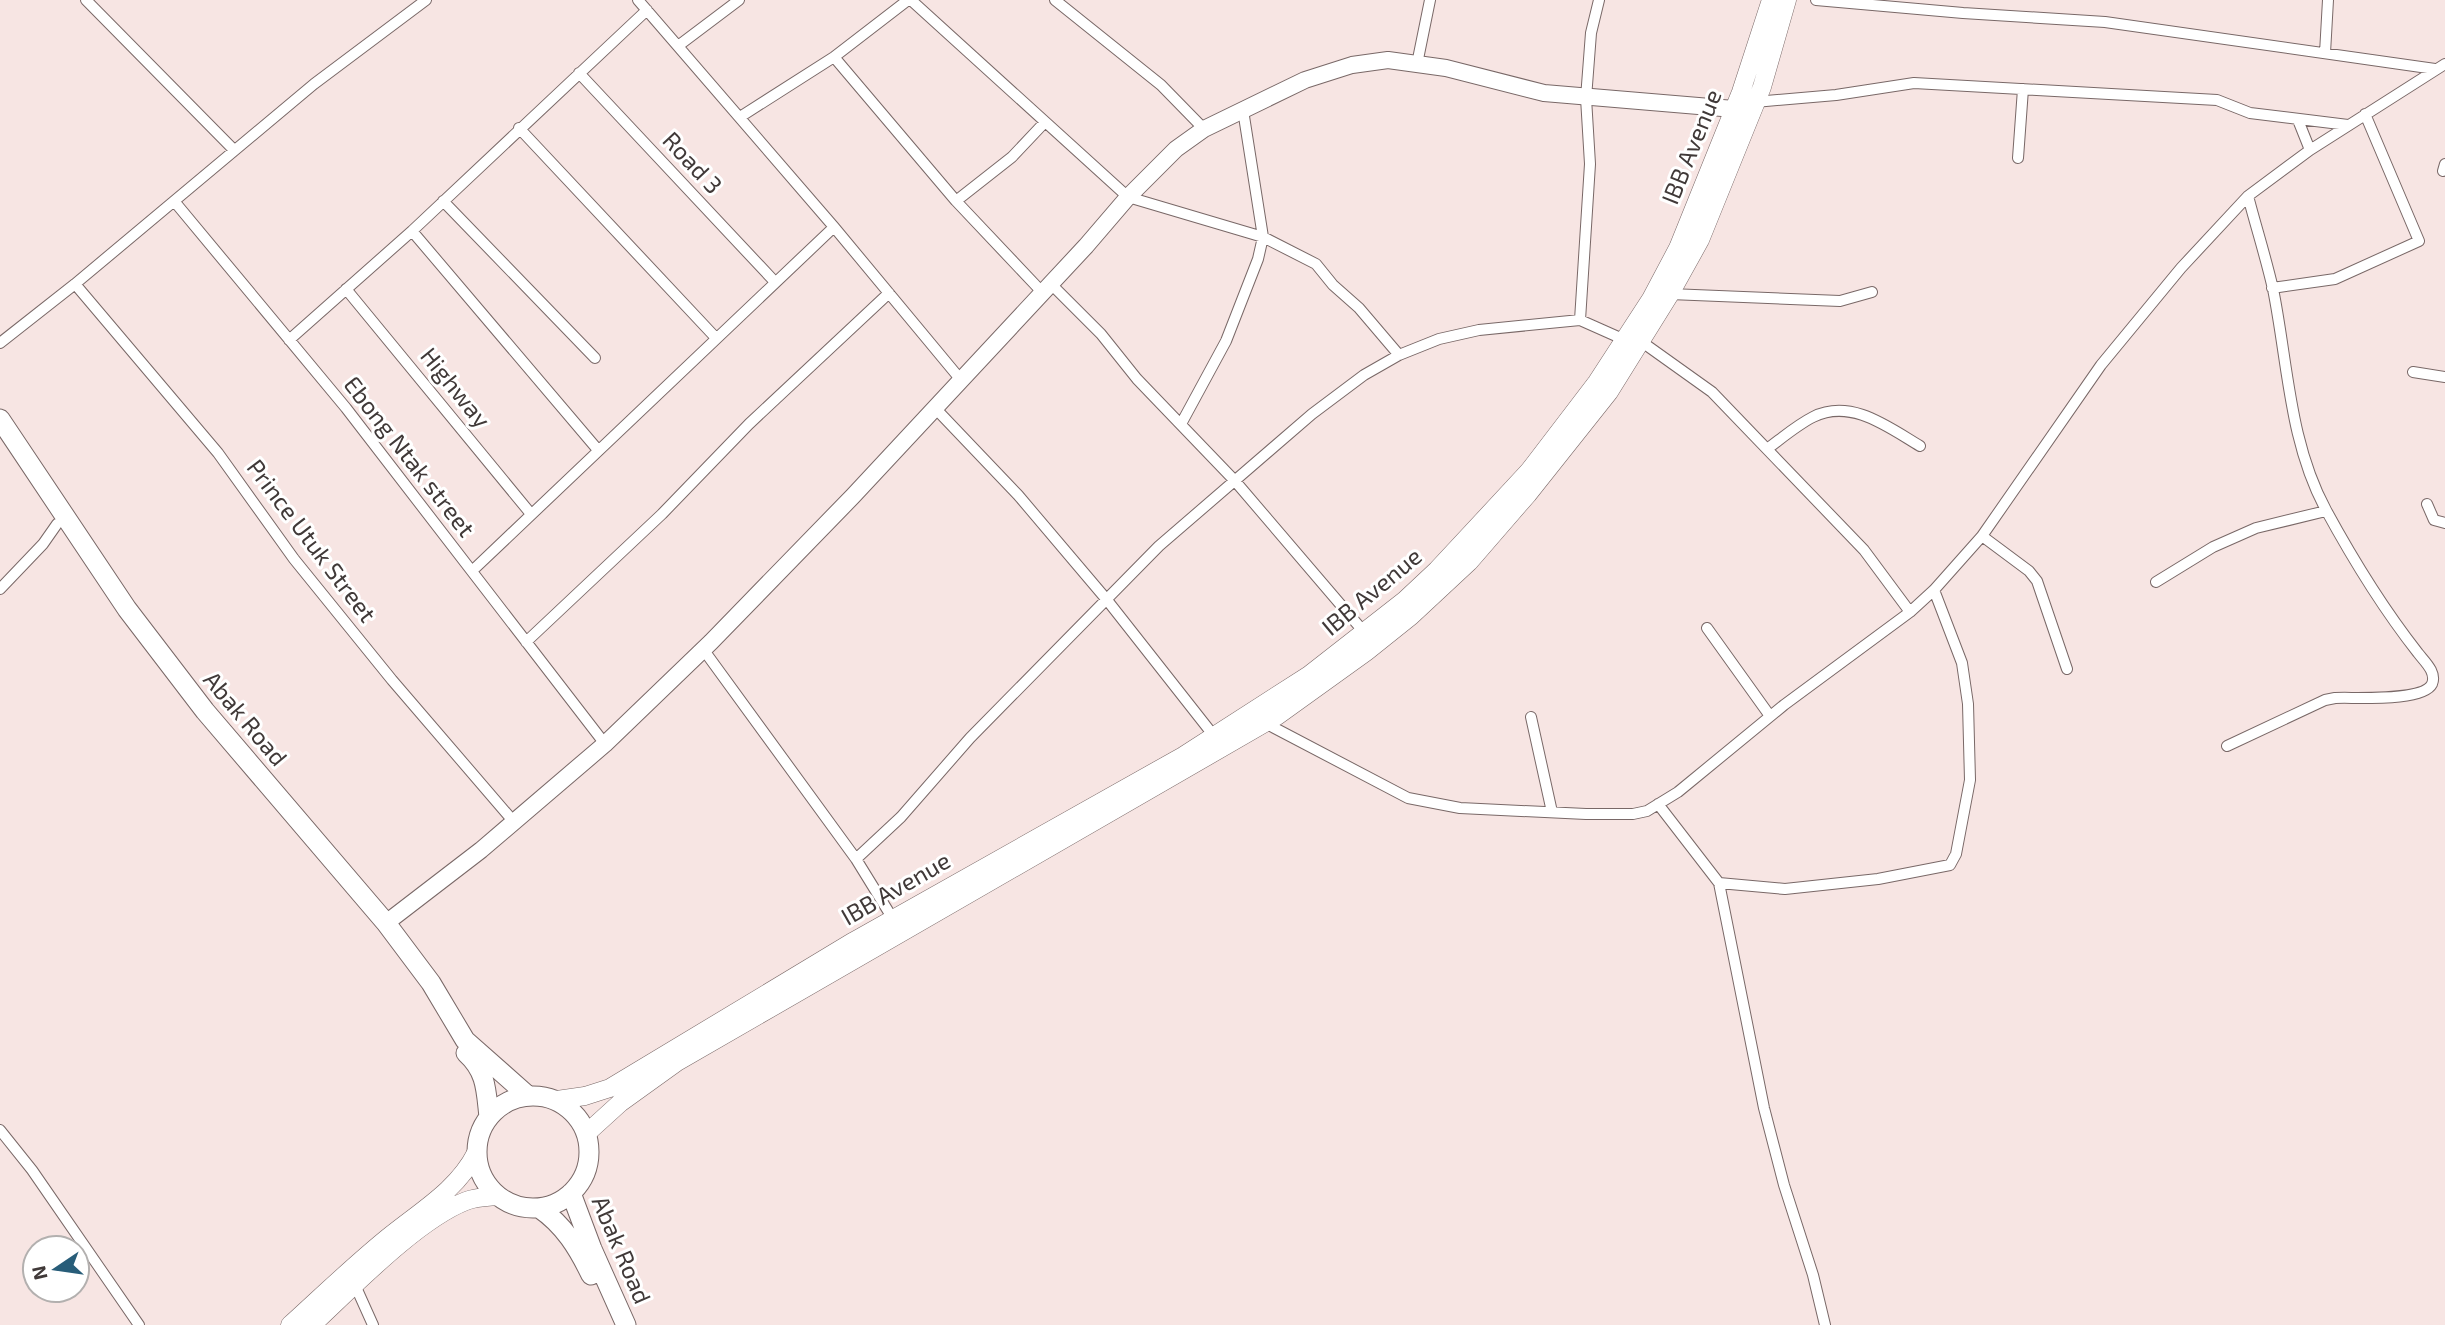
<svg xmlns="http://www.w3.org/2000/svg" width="2445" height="1325" font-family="'Exo 2',sans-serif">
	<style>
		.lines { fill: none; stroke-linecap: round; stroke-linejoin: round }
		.street-casing { stroke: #796867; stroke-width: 12 }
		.secondary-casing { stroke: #796867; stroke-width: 18 }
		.primary-casing { stroke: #796867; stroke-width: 19 }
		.highway-casing { stroke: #796867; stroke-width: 21 }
		.street { stroke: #fff; stroke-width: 10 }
		.secondary { stroke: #fff; stroke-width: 16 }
		.primary { stroke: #fff; stroke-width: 18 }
		.highway { stroke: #fff; stroke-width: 19 }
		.labels { text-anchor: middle; stroke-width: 6; stroke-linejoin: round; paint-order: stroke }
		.street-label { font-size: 24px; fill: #403938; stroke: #fff }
	</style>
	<rect width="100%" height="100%" fill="#f7e5e3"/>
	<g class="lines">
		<g class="street-casing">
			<path id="street" d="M86 0 234 150
				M638 0 834 227 961 380
				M911 0 1128 197 1263 237 1316 264 1333 285 1359 308 1399 355
				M1055 0 1161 85 1204 129
				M1816 0 1963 13 2105 22 2435 69
				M678 46 739 0
				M2325 53 2328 0
				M834 57 956 201 1042 292
				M1417 64 1430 0
				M579 73 775 282
				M1755 102 1836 95 1914 83 2217 100 2250 113 2348 125
				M740 117 834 57 908 0
				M2298 120 2310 150
				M519 128 716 338
				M2018 158 2023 89
				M2443 171 2445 164
				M174 201 346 408 605 744
				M443 201 595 358
				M956 201 1012 157 1045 122
				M412 231 598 450
				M75 284 218 453 294 559 392 680 514 822
				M1051 284 1101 334 1137 379 1235 481 1364 632
				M2272 288 2335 279 2419 241 2365 114
				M346 289 531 514
				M1670 294 1840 301 1872 292
				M1580 320 1590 164 1586 98 1591 33 1599 0
				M289 340 412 231 647 10
				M1642 342 1712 392 1864 550 1910 612
				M0 343 75 284 314 84 426 0
				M2413 372 2445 377
				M935 408 1018 495 1107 600 1214 736
				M1181 424 1226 341 1258 259 1263 237 1243 110
				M1767 449C1782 438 1797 425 1813 417 1851 398 1888 427 1920 446
				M2427 504 2434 520 2445 523
				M1982 536 2029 571 2037 581 2067 669
				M472 571 834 227
				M2156 582 2213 547 2256 528 2326 511
				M0 589 43 544 57 524
				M1707 628 1770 716
				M526 642 662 514 749 424 889 293
				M703 649 856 859 893 919
				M1531 717 1552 812
				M1265 723 1408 798 1460 808 1586 814H1633L1647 811 1678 792 1784 705 1910 612 1934 590 1982 536 2101 365 2181 268 2248 196 2310 150 2445 64
				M2227 746 2325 700 2335 698C2354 697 2423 702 2432 684 2437 672 2424 661 2418 653 2385 611 2351 556 2326 510 2289 442 2288 363 2273 289 2266 258 2256 227 2248 196
				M1658 804 1719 883 1764 1108 1784 1185 1813 1275 1825 1325
				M856 859 901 817 970 738 1159 546 1312 414 1364 375 1399 355 1439 339 1479 330 1580 320 1625 340
				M1719 883 1785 889 1878 879 1950 865 1956 854 1970 780 1968 704 1962 663 1934 590
				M0 1130 32 1170 139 1325
				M355 1285 373 1325"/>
		</g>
		<g class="secondary-casing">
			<path id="secondary" d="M386 923 481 850 605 744 711 642 853 496 1086 246 1128 197 1176 149 1204 129 1305 80 1352 65 1388 60 1446 68 1544 93 1734 109"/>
		</g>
		<g class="primary-casing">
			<path id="primary" d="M557 1100 585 1096 610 1088 854 941 1183 756 1309 675 1405 600 1437 570 1529 471 1597 382 1651 299 1678 248 1741 92 1771 0
				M587 1133 620 1103 677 1062 1277 716 1366 652 1411 616 1469 562 1528 494 1609 392 1670 294 1700 240 1762 87 1787 0
				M290 1325C323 1295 356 1263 391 1235 422 1210 458 1189 476 1153
				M312 1325C352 1288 417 1220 466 1201 476 1197 487 1197 498 1196"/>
		</g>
		<g class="highway-casing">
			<path id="highway" d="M0 419 127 609 205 711 386 923 431 983 465 1040 526 1094
				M466 1053C487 1072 486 1091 489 1117
				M477 1152a56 56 0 1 1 112 0a56 56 0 1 1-112 0Z
				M571 1193 592 1249 626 1325
				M539 1208C564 1225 578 1248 591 1275"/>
		</g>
		<use href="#street" class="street"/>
		<use href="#secondary" class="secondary"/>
		<use href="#primary" class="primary"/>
		<use href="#highway" class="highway"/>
	</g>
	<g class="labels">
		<g class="street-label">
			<text transform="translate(1692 147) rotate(-68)" y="8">IBB Avenue</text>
			<text transform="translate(692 163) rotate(47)" y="8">Road 3</text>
			<text transform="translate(455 388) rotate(51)" y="8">Highway</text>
			<text transform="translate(409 457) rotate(52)" y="8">Ebong Ntak street</text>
			<text transform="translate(311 541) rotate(53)" y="8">Prince Utuk Street</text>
			<text transform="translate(1372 592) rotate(-40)" y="8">IBB Avenue</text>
			<text transform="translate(245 719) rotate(50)" y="8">Abak Road</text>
			<text transform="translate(896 889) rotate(-30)" y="8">IBB Avenue</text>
			<text transform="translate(621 1250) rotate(67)" y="8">Abak Road</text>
		</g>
	</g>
	<g transform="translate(56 1269) rotate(257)"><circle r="33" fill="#ffffff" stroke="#b3b0af" stroke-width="2"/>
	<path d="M0-5L12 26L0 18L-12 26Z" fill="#285d79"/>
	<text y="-10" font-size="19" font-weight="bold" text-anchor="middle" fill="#403938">N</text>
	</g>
</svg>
